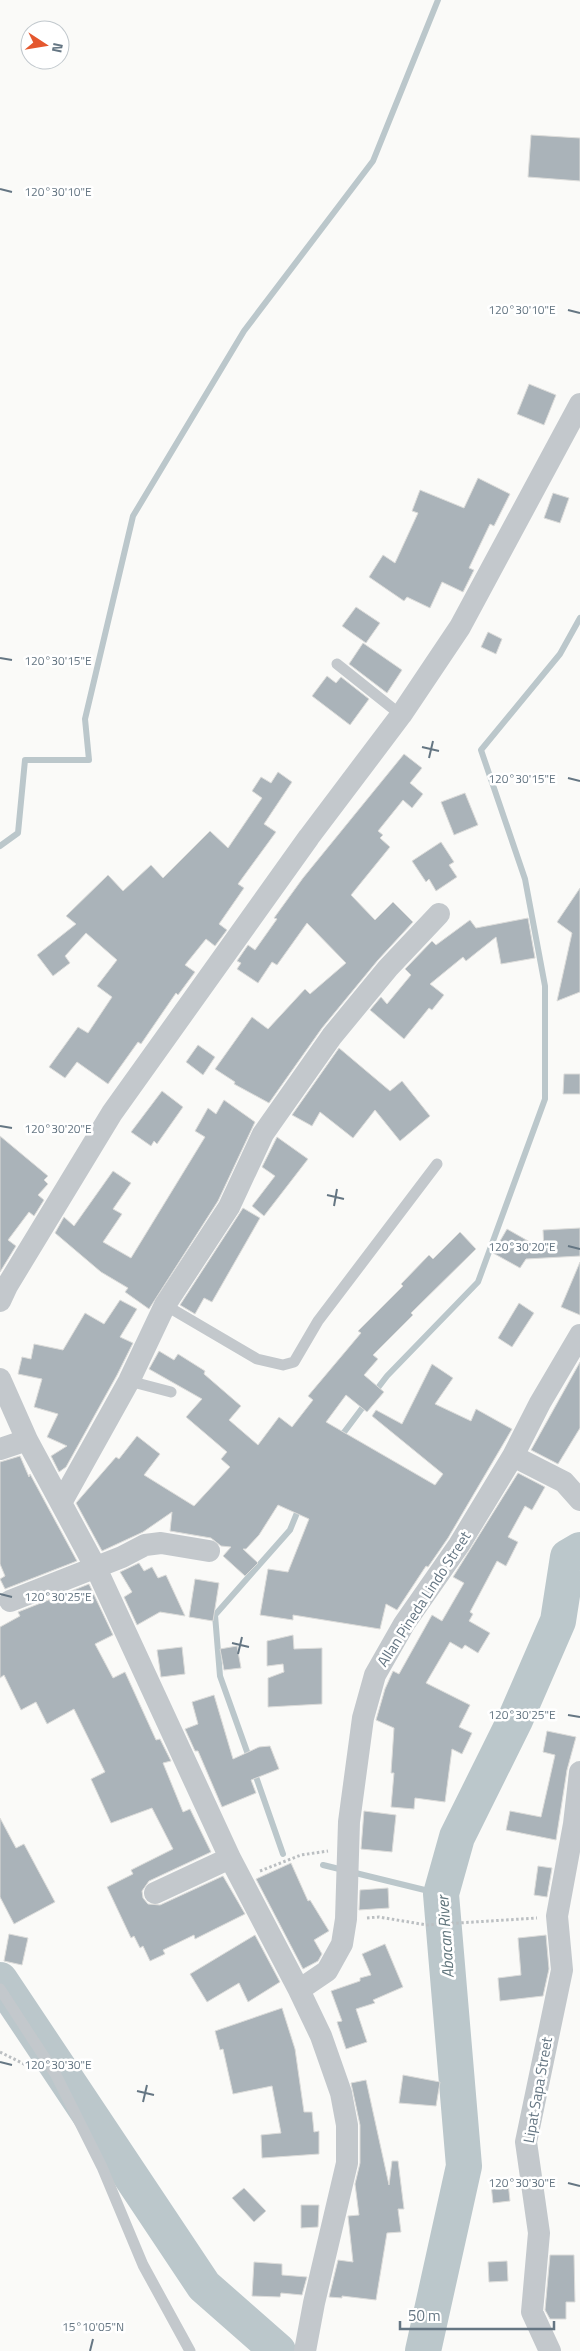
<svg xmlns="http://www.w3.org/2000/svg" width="580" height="2351" font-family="'Titillium Web',sans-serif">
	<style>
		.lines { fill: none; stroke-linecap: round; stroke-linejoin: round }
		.stream { stroke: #bbc7cb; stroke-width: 6 }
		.river { stroke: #bbc7cb; stroke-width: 36 }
		.building { fill: #aab3b9; stroke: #dcdcda }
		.path { stroke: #bbbfc2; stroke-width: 3; stroke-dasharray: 2.5 2.5; stroke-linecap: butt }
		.lane { stroke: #c3c8cc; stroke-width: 11 }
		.street { stroke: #c3c8cc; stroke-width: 22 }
		.ticks { fill: none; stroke: #657683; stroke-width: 2 }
		.labels { text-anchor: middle; stroke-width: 5; stroke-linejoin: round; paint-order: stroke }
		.street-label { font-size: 15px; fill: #657683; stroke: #fff }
		.water-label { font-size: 16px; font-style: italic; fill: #60757c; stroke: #fff }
		.ticks-label { font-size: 12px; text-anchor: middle; fill: #657683; stroke: #fff; stroke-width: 5; stroke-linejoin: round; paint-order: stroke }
	</style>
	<rect width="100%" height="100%" fill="#fafaf8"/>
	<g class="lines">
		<path class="stream" d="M0 846 18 833 25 760H89L85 719 133 516 244 331 373 161 438 0
			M374 1393 387 1376 478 1282 545 1099V986L525 879 481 750 560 654 580 618
			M339 1439 366 1403
			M250 1760 220 1676 215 1615 290 1530 299 1508
			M254 1771 283 1854
			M323 1865 441 1894"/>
		<path class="river" d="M0 1980 204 2286 278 2351
			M423 2351 464 2166 441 1894 457 1837 515 1720 558 1621 568 1557 580 1550"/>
	</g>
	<path class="building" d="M531 135 580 138V181L528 177Z
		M529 384 556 395 544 425 517 414Z
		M478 478 510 494 494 526 490 524 469 568 474 570 463 592 442 582 430 608 407 597 404 601 369 577 383 555 395 563 418 513 412 511 420 490 464 508Z
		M553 493 569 498 560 523 544 518Z
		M356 607 380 623 366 643 342 626Z
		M488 632 502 639 496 654 481 647Z
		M363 643 402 670 387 693 349 664Z
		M327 676 336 683 341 677 369 699 350 725 312 696Z
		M404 754 422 768 410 783 423 794 412 808 403 800 378 831 383 835 380 838 390 847 351 895 375 920 393 902 413 922 378 960 322 1028 269 1103 234 1084 235 1082 215 1069 252 1017 268 1029 305 989 310 994 346 963 307 923 277 965 272 962 258 983 237 969 241 963 237 961 248 945 255 950 277 919 274 918 303 878Z
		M278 772 292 782 264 824 276 832 238 884 244 888 219 924 227 930 215 946 206 939 185 965 195 972 178 995 176 993 141 1044 138 1042 108 1084 77 1062 65 1078 49 1067 78 1027 88 1033 112 997 97 986 117 960 86 933 65 956 70 963 53 976 37 955 76 924 66 916 108 875 123 891 151 865 163 878 210 831 228 848 262 798 252 791 261 777 271 783Z
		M465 793 478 825 454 835 441 802Z
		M441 842 454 862 449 865 457 877 436 891 429 879 426 882 412 861Z
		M580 888V992L557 1001 572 933 557 922Z
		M528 918 535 958 501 964 496 937 466 961 463 957 430 984 444 995 432 1010 429 1008 404 1039 370 1010 381 997 387 1004 411 975 405 969 432 941 436 945 470 920 476 928Z
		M198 1045 215 1057 203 1075 186 1062Z
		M339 1048 390 1091 402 1081 430 1116 400 1141 375 1110 353 1138 320 1112 312 1126 292 1115Z
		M564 1074H580V1094H563Z
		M162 1091 183 1107 157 1144 154 1141 151 1146 131 1132Z
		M224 1100 255 1122 218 1201 149 1309 125 1292 128 1288 101 1272 55 1233 64 1217 74 1226 113 1171 131 1183 113 1209 122 1214 103 1242 131 1258 205 1137 195 1131 208 1108 216 1114Z
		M0 1136 48 1176 44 1180 48 1184 38 1195 44 1200 34 1216 29 1212 8 1240 16 1246 0 1272Z
		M277 1137 308 1159 264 1216 252 1206 275 1176 262 1167Z
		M243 1208 260 1218 212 1302 204 1298 195 1314 180 1305Z
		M580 1228V1256L526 1259 520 1268 493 1253 507 1229 544 1250 543 1230Z
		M460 1232 476 1249 411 1313 413 1315 373 1355 378 1359 364 1375 384 1392 367 1412 346 1395 326 1422 435 1485 443 1474 372 1416 376 1410 402 1424 432 1364 453 1378 435 1404 471 1421 476 1409 512 1429 448 1538 428 1567 426 1566 397 1610 386 1604 380 1629 293 1615V1620L260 1615 268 1569 288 1572 309 1519 278 1505 259 1535 246 1549H243L258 1563 245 1576 223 1556 231 1547 221 1546 211 1538 170 1531 172 1512 143 1532 102 1551 76 1503 116 1457 119 1459 137 1436 160 1454 144 1475 194 1506 230 1467 221 1459 227 1452 186 1417 202 1399 149 1369 159 1351 174 1360 178 1354 205 1371 204 1374 241 1406 229 1420 258 1445 279 1417 292 1427 313 1400 308 1396 361 1333 358 1331 403 1286 401 1284 429 1255 433 1259Z
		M580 1262V1315L561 1307Z
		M120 1300 137 1309 120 1337 133 1343 117 1375 66 1467 59 1472 51 1456 67 1446 47 1437 58 1414 34 1407 42 1379 18 1374 22 1357 31 1359 34 1344 63 1350 85 1313 104 1324Z
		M519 1303 534 1313 512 1347 498 1338Z
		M580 1362V1428L558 1464 531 1450Z
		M20 1456 29 1477 30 1474 77 1561 5 1589 0 1579 5 1576 0 1564V1462Z
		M518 1473 545 1487 532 1510 525 1506 508 1537 518 1542 506 1566 497 1561 470 1612 473 1614 469 1621 490 1633 478 1653 465 1645 462 1649 450 1642 426 1683 470 1705 459 1727 472 1733 462 1754 452 1749 445 1802 415 1798 414 1809 391 1807 394 1773H391L394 1728 376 1720 385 1689 393 1671 399 1674 432 1615 442 1621 464 1583 453 1577Z
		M139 1563 144 1571 152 1567 158 1578 166 1575 185 1616 160 1612 137 1625 124 1597 132 1592 120 1572Z
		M195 1579 219 1583 213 1621 189 1617Z
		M89 1584 113 1635 95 1644 113 1678 125 1672 156 1740 160 1739 171 1761 163 1763 183 1812 190 1809 211 1852 149 1881 142 1891 143 1898 148 1904 160 1905 223 1876 245 1914 195 1939 194 1935 163 1950 165 1954 150 1961 143 1946 140 1948 134 1936 131 1938 107 1887 133 1874 131 1870 173 1849 152 1808 111 1823 91 1779 105 1772 74 1709 47 1724 36 1702 21 1710 4 1675 0 1678V1627L20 1616 18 1612Z
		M293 1635 294 1649 322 1648V1704L268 1707V1678L284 1672 283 1664 267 1666V1641Z
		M237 1646 241 1668 224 1670 220 1649Z
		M182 1647 185 1674 161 1677 157 1650Z
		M214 1695 233 1759 259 1747 270 1746 279 1769 251 1780 256 1793 222 1807 198 1751H195L185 1729 198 1724 192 1702Z
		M547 1731 576 1737 567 1770 556 1840 506 1830 510 1811 541 1817 555 1755 543 1752Z
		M364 1811 396 1815 392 1852 361 1849Z
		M0 1818 16 1848 24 1844 55 1902 14 1924 0 1897Z
		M291 1863 308 1901 310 1900 329 1931 314 1940 322 1954 318 1961 303 1969 256 1879Z
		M538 1866 552 1868 547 1897 534 1895Z
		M388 1888 389 1908 359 1910 360 1890Z
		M9 1934 28 1938 22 1965 4 1961Z
		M255 1935 280 1982 248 2002 239 1983 207 2002 190 1974Z
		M546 1935 549 1969 543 1996 500 2001 498 1978 521 1975 518 1938Z
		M385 1944 403 1987 373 2000 375 2003 356 2009 367 2042 346 2049 337 2022 342 2021 331 1991 360 1981V1978L371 1975 362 1954Z
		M282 2008 295 2049 304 2112H312L314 2132 319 2131V2154L262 2158 261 2135 281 2133 272 2086 233 2094 223 2049 220 2050 215 2031Z
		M403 2075 440 2082 436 2106 399 2103Z
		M366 2080 389 2185 392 2161H398L404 2209H398L401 2232 387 2233 376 2300 342 2296V2298L329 2297 338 2260 353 2262 348 2216 359 2215 355 2184 360 2163V2125L351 2083Z
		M508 2182 510 2201 493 2203 491 2184Z
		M244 2188 266 2211 254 2222 232 2198Z
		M301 2205H319L318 2227 301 2228Z
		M550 2255H574L575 2302H566V2319H550L545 2310Z
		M507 2261 508 2281 489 2282 488 2262Z
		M254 2262 282 2264V2275L307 2277 302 2295 281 2293 280 2297 252 2296Z"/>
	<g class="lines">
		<path class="path" d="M260 1871 301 1855 328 1851
			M367 1918 379 1917 427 1925 537 1918
			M0 2052 32 2068"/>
		<path class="lane" d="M337 664 401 715
			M165 1305 257 1359 283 1365 294 1362 318 1321 437 1164
			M129 1381 171 1392
			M0 1989 56 2075 102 2167 143 2265 190 2351"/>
		<path class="street" d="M0 1301 7 1286 112 1113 309 837 401 715 460 627 580 404
			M0 1379 27 1440 96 1568 230 1858 299 1990 321 2036 341 2093 347 2125V2163L314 2303 305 2351
			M0 1449 27 1440
			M513 1456 564 1482 580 1500
			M61 1503 129 1381 165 1305 229 1207 263 1134 332 1036 388 968 439 914
			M10 1601 122 1557 145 1545 161 1543 209 1551
			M155 1893 230 1858
			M299 1990 327 1971 342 1944 346 1919 349 1822 363 1718 375 1675 404 1624 459 1545 513 1456 540 1403 580 1335
			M550 2351 532 2312 539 2233 526 2142 562 1970 557 1916 574 1824 580 1772"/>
	</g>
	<path class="ticks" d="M0 189 12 192M568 310 580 313M0 658 12 660M422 747 439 751M429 758 433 741M568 778 580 781M0 1126 12 1128M327 1195 344 1199M334 1206 337 1189M568 1246 580 1249M0 1594 12 1597M232 1643 249 1647M238 1654 242 1637M568 1715 580 1717M0 2062 12 2065M137 2091 154 2095M143 2102 147 2085M568 2183 580 2186M90 2351 93 2339"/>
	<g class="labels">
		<g class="street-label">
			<text transform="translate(424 1599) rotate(-57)" y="5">Allan Pineda Lindo Street</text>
			<text transform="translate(538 2090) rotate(-80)" y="5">Lipat Sapa Street</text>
		</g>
		<g class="water-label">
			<text transform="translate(445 1937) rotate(-94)" y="6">Abacan River</text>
		</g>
	</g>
	<g class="ticks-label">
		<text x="58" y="196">120°30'10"E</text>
		<text x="522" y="314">120°30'10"E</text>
		<text x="58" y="665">120°30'15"E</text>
		<text x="522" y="783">120°30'15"E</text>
		<text x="58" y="1133">120°30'20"E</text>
		<text x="522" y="1251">120°30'20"E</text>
		<text x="58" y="1601">120°30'25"E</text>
		<text x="522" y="1719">120°30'25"E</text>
		<text x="58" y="2069">120°30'30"E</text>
		<text x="522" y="2187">120°30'30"E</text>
		<text x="93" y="2331">15°10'05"N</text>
	</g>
	<g transform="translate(45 45) rotate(102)"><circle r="24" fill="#ffffff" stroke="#c1c8cd"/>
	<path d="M0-4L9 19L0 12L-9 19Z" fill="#e4572e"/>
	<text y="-8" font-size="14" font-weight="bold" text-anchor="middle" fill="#657683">N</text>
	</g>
	<path d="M400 2321v8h154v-8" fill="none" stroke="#657683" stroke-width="2.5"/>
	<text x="408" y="2321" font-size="15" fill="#657683" stroke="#ffffff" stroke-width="4" paint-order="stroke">50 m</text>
</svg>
